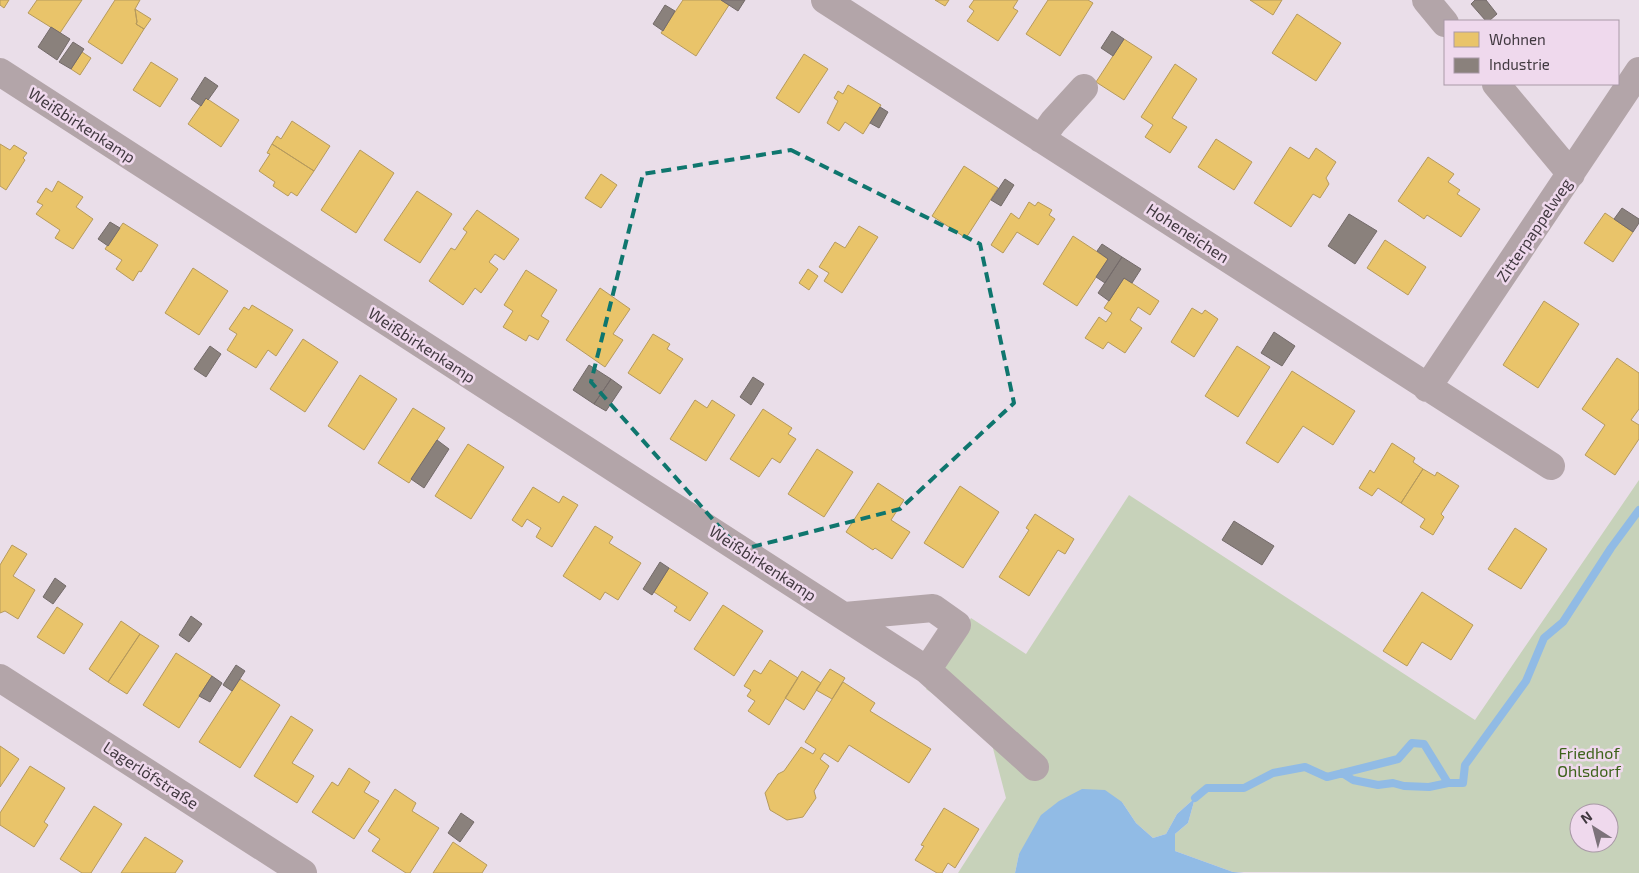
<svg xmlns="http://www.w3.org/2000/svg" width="1639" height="873" font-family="'Exo 2',sans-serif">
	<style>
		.green { fill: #c7d2ba; fill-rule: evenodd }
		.water { fill: #91bbe5 }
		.homes { fill: #e9c46a; stroke: #b69a5d }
		.industry { fill: #8a817c; stroke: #746b6a }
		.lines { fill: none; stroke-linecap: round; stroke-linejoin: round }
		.stream { stroke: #91bbe5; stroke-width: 8 }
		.minor { stroke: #b3a5a9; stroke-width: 28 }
		.marked { fill: none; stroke: #0f766e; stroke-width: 4; stroke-dasharray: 10 6; stroke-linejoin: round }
		.labels { text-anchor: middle; stroke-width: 5; stroke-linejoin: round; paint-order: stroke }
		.street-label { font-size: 16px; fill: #40383f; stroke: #efd9ed }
		.park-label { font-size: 16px; fill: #3d621a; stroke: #efd9ed }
	</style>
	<rect width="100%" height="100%" fill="#eadee9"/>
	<path class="green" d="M1639 480V873L1233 872 1175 851V834L1188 823 1195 798 1177 814 1166 834 1153 838 1136 823 1122 802 1019 854 1015 873H958L1006 798 989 733 926 689 971 618 1026 654 1129 495 1475 720ZM1579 813H1609V843H1579Z"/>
	<path class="water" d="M1082 789 1105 790 1122 802 1136 823 1153 838 1166 834 1177 814 1195 798 1188 823 1175 834V851L1233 872 1244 873H1015L1019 854 1041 815 1059 801Z"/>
	<path class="homes" d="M0 0H9L4 8 0 5Z
		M37 0H82L60 33 28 13Z
		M115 0H140L135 9 137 22 136 24 144 29 122 64 88 42Z
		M683 0H721L729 5 696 56 661 33Z
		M935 0H949L945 6Z
		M974 0H1018L1013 8 1018 11 998 41 967 21 974 11 969 7Z
		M1048 0H1088L1093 3 1060 56 1026 34Z
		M1250 0H1282L1273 15Z
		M135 9 151 19 144 29 136 24 137 22Z
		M1297 14 1341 43 1316 81 1272 53Z
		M1124 39 1152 57 1124 100 1096 82Z
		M82 52 91 58 80 75 71 69Z
		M804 54 828 69 799 113 776 98Z
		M151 62 178 79 160 107 133 90Z
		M1175 64 1197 79 1172 118 1187 127 1170 153 1145 137 1153 125 1141 117Z
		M848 85 881 105 863 134 845 122 839 131 827 123 838 101 834 98 838 91 843 94Z
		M206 98 239 120 221 147 188 124Z
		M292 121 330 146 314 171 272 144 277 136 281 139Z
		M1216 139 1252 162 1234 190 1198 167Z
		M0 144 10 150 14 145 27 153 23 158 25 160 6 190 0 186Z
		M272 144 314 171 297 196 291 192 288 196 273 186 275 182 259 171 270 154 267 153Z
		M1290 147 1309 159 1316 148 1336 162 1326 178 1329 184 1320 198 1313 194 1291 227 1254 203Z
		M360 150 394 173 356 233 321 210Z
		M1428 157 1454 174 1448 182 1460 190 1457 194 1480 209 1461 237 1427 215 1424 219 1398 201Z
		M964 166 998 188 966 238 932 216Z
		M601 174 617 185 601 208 585 198Z
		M58 181 83 197 76 207 93 219 73 249 55 238 60 230 36 214 43 205 37 202 46 188 52 192Z
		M417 191 452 214 420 263 384 240Z
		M1029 202 1035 206 1038 202 1052 210 1049 215 1055 219 1038 245 1017 232 1003 253 991 245 1011 213 1019 219Z
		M477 210 519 239 504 260 495 254 489 262 498 269 481 293 475 288 463 305 429 281 451 248 455 250 467 232 463 229Z
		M1605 213 1633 232 1613 262 1584 243Z
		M123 223 158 245 141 272 139 271 133 281 116 269 122 260 105 249Z
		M859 226 878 237 842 293 824 281 829 273 819 267 835 242 845 248Z
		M1073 236 1108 259 1077 306 1043 284Z
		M1385 240 1426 267 1408 295 1367 268Z
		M193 268 228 291 199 335 165 313Z
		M808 269 818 276 809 290 799 283Z
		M526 270 557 290 541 316 549 321 538 340 529 335 526 341 503 327 513 311 504 305Z
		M1124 278 1159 301 1150 315 1138 307 1130 320 1142 328 1125 353 1108 342 1103 349 1085 338 1099 317 1106 322 1112 313 1104 308Z
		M600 288 630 309 613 334 623 340 605 367 566 340Z
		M1544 301 1579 324 1538 388 1503 365Z
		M252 305 293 330 276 356 268 350 256 368 227 350 237 334 229 329 244 307 249 310Z
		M1192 308 1202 314 1205 310 1218 319 1194 357 1171 342Z
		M653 334 670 344 667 349 683 359 660 394 628 373Z
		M303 339 338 362 305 412 270 389Z
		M1237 346 1270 367 1238 417 1205 396Z
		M1617 358 1639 373V409L1631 420 1639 425V439L1615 475 1585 455 1605 425 1582 409Z
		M1292 371 1355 411 1333 445 1303 426 1278 463 1246 443Z
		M360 375 397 399 364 450 328 426Z
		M695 400 707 408 712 400 735 415 706 461 670 439Z
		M413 408 445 428 409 483 378 463Z
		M763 409 792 428 788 434 796 439 780 463 772 458 759 477 730 459Z
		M1392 443 1415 458 1413 462 1423 469 1401 503 1378 488 1372 496 1359 488 1370 470 1374 473Z
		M468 444 504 467 471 519 435 496Z
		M817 449 853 472 824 517 788 494Z
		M1423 469 1435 476 1437 472 1459 486 1441 514 1444 517 1433 535 1420 527 1425 519 1401 503Z
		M878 483 904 500 891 520 910 532 892 559 875 548 873 550 846 532Z
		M960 486 999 512 963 568 924 543Z
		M533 487 559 503 563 496 578 505 552 547 536 537 541 528 527 519 522 527 512 520Z
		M1035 514 1074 539 1065 554 1058 550 1029 596 999 577 1029 530 1026 528Z
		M595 526 613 537 609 543 641 563 618 600 605 592 600 600 563 576Z
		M1515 528 1547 549 1521 589 1488 569Z
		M12 545 27 554 13 576 35 590 18 619 5 611 0 613V565Z
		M669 568 708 593 690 621 674 611 677 607 654 592Z
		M1422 592 1473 625 1451 660 1422 642 1407 666 1383 651Z
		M723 605 763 631 734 676 694 649Z
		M57 607 83 624 64 654 37 637Z
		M121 621 140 634 108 682 89 669Z
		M140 634 159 646 127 694 108 682Z
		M176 653 212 676 179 728 143 705Z
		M770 660 798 678 769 725 748 711 755 701 747 696 751 690 744 686 754 670 761 674Z
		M830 669 845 678 832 699 816 690Z
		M802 671 821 683 804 710 785 698Z
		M240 679 280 705 240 768 199 742Z
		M843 682 875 703 870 711 931 749 909 783 849 745 838 762 824 753 820 759 829 766 814 791 816 798 803 817 787 820 770 810 765 793 778 774 784 771 801 747 813 754 816 749 805 742Z
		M291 716 313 730 292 763 314 776 297 803 254 776Z
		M0 746 19 759 0 787Z
		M30 766 65 788 44 822 48 825 34 847 0 825V813Z
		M349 768 370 782 364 792 379 801 354 839 312 812 332 782 338 786Z
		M395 789 416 803 412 811 439 828 410 873H406L372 851 380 839 368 831Z
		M94 806 122 824 91 873H82L60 859Z
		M944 808 979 829 955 868 948 863 942 873H937L915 860 924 846 921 845Z
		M145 837 183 861 175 873H121Z
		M453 842 487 865 482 873H433Z"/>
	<path class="industry" d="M721 0H745L738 11Z
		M1475 0H1486L1497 14 1489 21H1486L1471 4Z
		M665 5 675 11 663 31 653 24Z
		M51 27 70 39 57 60 38 47Z
		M1112 31 1124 39 1113 56 1101 48Z
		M73 42 84 49 71 69 59 62Z
		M205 77 218 86 208 100 206 98 201 106 191 99Z
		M880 107 888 112 879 128 870 123Z
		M1005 179 1014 185 1001 206 991 200Z
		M1622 208 1639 219V223L1633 232 1614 219Z
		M1349 214 1377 231 1355 264 1328 246Z
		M110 222 120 228 108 246 98 239Z
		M1102 244 1122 257 1105 283 1096 277 1108 259 1097 251Z
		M1122 257 1141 269 1132 283 1124 278 1109 301 1098 293Z
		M1274 332 1295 346 1282 366 1261 353Z
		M210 346 221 354 206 377 194 369Z
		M589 365 611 379 594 404 573 390Z
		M753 377 764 384 751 405 740 397Z
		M611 379 622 387 606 411 594 404Z
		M437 440 449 449 424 488 411 479Z
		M1234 521 1274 546 1262 565 1222 540Z
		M660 562 669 568 652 595 643 589Z
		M55 578 66 586 53 604 43 597Z
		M191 616 202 624 189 642 179 635Z
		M236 665 245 671 232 691 223 685Z
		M212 676 222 683 210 702 199 696Z
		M461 813 474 822 460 842 448 833Z"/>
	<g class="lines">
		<path class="stream" d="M1342 773 1353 780 1378 785 1393 783 1404 786 1429 787 1448 783
			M1195 798 1207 788H1244L1273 773 1305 767 1327 777 1398 759 1412 743 1424 744 1448 783H1463L1465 765 1526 681 1544 638 1563 622 1611 548 1639 510"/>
		<path class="minor" d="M825 0 1551 466
			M1426 0 1445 23
			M0 72 927 670 957 625 933 608 845 616
			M1496 84 1571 174
			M1041 139 1053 122 1084 88
			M1427 388 1639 71
			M927 670 1035 767
			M0 678 303 873"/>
	</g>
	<path class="marked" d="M791 150 980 244 1014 403 900 509 740 550 591 382 643 174Z"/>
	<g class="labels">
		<g class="street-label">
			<text transform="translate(82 125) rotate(33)" y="6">Weißbirkenkamp</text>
			<text transform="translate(1534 230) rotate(-56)" y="6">Zitterpappelweg</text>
			<text transform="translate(1188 233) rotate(33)" y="6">Hoheneichen</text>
			<text transform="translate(422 345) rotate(33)" y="6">Weißbirkenkamp</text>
			<text transform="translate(763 563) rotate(33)" y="6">Weißbirkenkamp</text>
			<text transform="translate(151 775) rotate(33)" y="6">Lagerlöfstraße</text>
		</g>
		<g class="park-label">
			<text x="1589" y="759">Friedhof<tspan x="1589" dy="18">Ohlsdorf</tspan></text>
		</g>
	</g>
	<rect x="1444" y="20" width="175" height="65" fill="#efd9ed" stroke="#a999a7"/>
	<rect x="1454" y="32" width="25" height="15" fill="#e9c46a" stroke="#a999a7"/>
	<text x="1489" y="45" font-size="15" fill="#40383f">Wohnen</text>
	<rect x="1454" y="58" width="25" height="15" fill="#8a817c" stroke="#a999a7"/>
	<text x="1489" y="70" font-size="15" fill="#40383f">Industrie</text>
	<g transform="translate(1594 828) rotate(324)"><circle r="24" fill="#efd9ed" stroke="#a999a7"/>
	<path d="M0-4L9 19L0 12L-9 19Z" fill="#7c727a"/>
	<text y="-8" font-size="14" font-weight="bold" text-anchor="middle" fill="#40383f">N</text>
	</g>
</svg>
